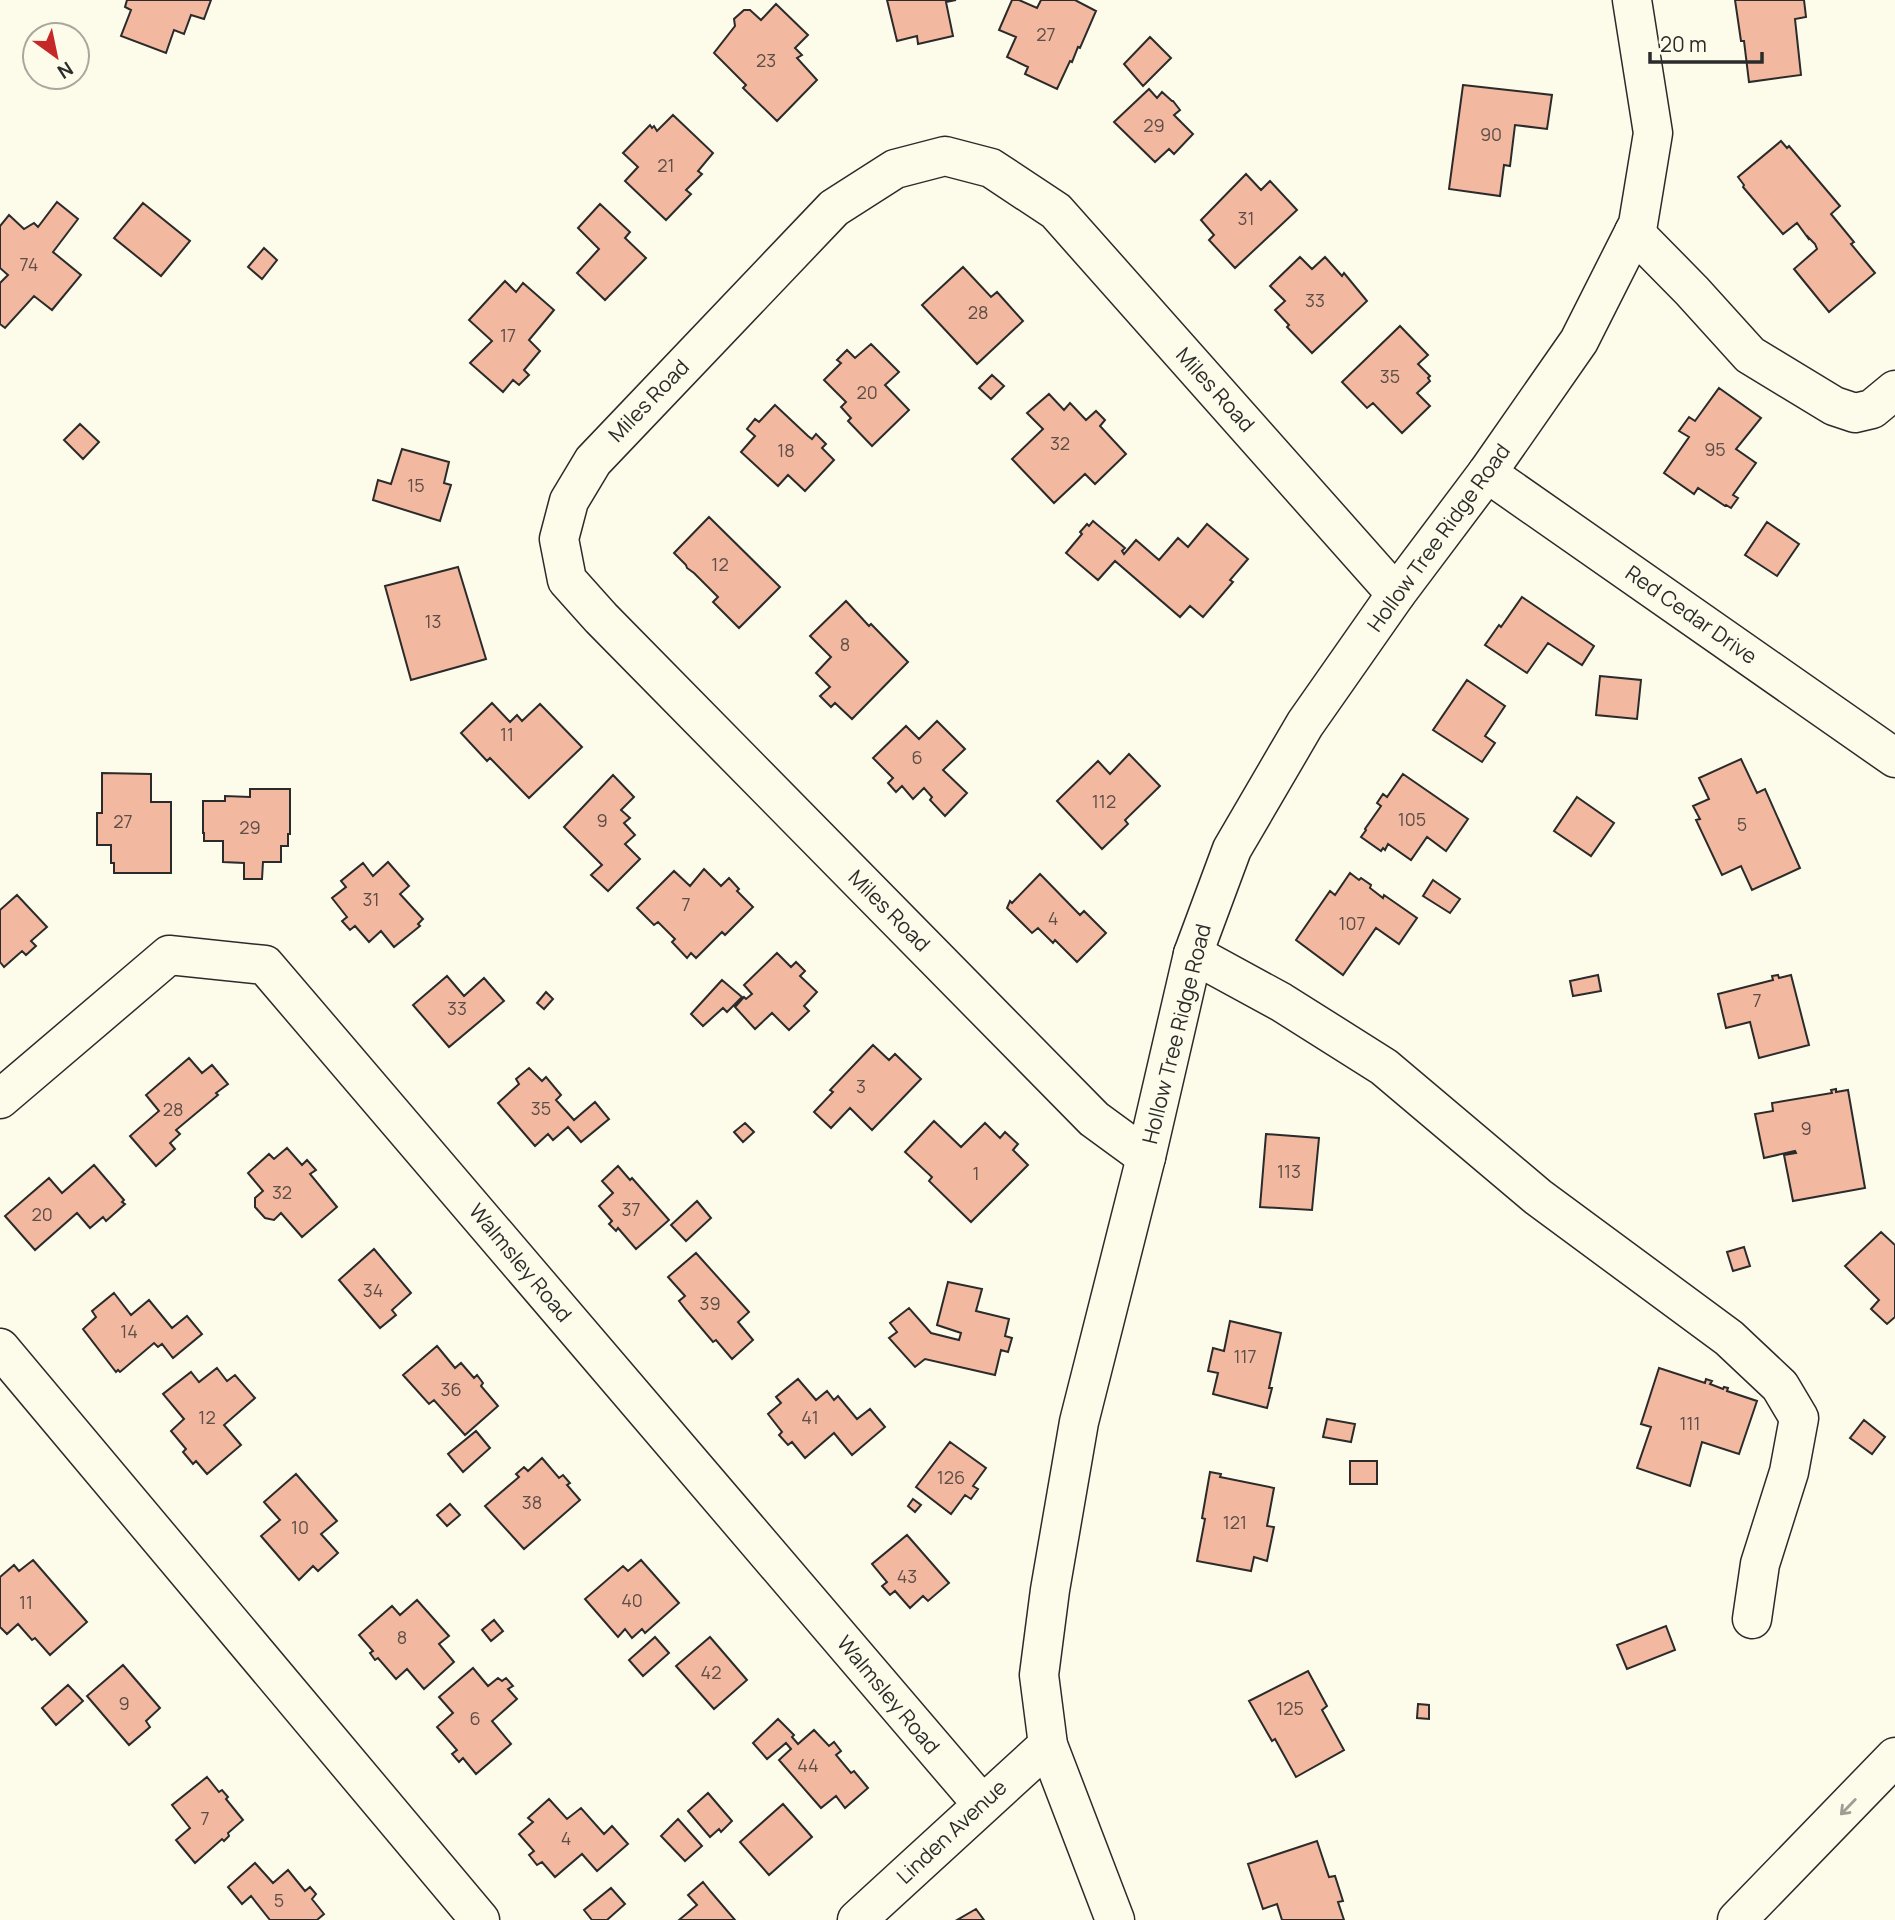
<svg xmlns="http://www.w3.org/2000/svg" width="1895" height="1920" font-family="Manrope,sans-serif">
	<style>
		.building { fill: #f2b8a0; stroke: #2b2b2b; stroke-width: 2 }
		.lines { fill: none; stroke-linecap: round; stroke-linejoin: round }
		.minor-casing { stroke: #2b2b2b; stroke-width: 41 }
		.major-casing { stroke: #2b2b2b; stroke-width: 41 }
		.highway-casing { stroke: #2b2b2b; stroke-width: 41 }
		.minor { stroke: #fdfbea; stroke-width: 38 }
		.major { stroke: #fdfbea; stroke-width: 38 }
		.highway { stroke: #fdfbea; stroke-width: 38 }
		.oneway { stroke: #9e9d94 }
		.labels { text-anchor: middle; stroke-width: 5; stroke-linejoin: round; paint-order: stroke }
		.number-label { font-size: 18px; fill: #5d4e48 }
		.street-label { font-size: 21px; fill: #2b2b2b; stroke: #fdfbea }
	</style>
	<rect width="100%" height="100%" fill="#fdfbea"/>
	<path class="building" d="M127 0H211L204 19 191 15 184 34 174 30 166 53 121 36 131 10 125 7Z
		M887 0H956L946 2 953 36 918 44 917 36 897 41Z
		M1012 0H1019L1037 8 1041 0H1075L1096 11 1080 48 1078 47 1072 62 1070 61 1057 89 1025 74 1028 67 1007 57 1016 37 999 30Z
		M1735 0H1804L1806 17 1795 19 1801 75 1749 82 1744 41H1741Z
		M776 4 808 35 795 48 802 55 797 58 817 80 777 121 743 88 746 85 714 53 735 26 734 19 744 10H750L761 20Z
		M1150 37 1171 58 1143 86 1124 64Z
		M1463 85 1552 95 1547 129 1515 125 1510 166 1504 165 1500 196 1449 189Z
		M1149 89 1157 98 1162 92 1172 101H1173L1180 110 1174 115 1193 134 1174 154 1169 149 1155 162 1114 122Z
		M673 115 713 153 698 171 702 174 686 190 691 194 666 220 625 181 638 167 623 153 650 125 652 128 654 126 657 131Z
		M1781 141 1787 148 1789 146 1840 206 1831 214 1854 242 1851 244 1875 273 1829 312 1794 269 1817 249 1815 244 1808 237V238L1797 223 1783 234 1743 187 1744 185 1738 177Z
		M1246 174 1261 190 1270 181 1297 210 1235 268 1209 240 1214 235 1201 220Z
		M57 202 78 219 53 252 81 275 52 310 34 296 5 328 0 324V283L8 275 0 268V226L9 215 24 229 34 223 38 227Z
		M143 203 190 241 161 276 114 238Z
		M600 204 630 232 625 238 646 258 605 300 577 273 599 249 578 228Z
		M264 248 277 260 262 279 248 267Z
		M1300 257 1312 269 1325 257 1342 276 1344 273 1367 301 1312 353 1287 327 1289 325 1275 310 1285 301 1270 286Z
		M963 267 991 297 997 292 1023 321 977 364 922 305Z
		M505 281 516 292 523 283 554 310 529 340 540 351 524 370 529 375 519 385 513 380 503 392 470 363 492 341 469 320Z
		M1400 326 1428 355 1418 364 1430 376 1428 378 1430 381 1417 393 1430 406 1402 433 1373 403 1367 408 1342 382Z
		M871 344 899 372 885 385 909 410 872 446 848 421 851 418 841 407 846 402 824 380 841 363 837 360 847 350 855 358Z
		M992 375 1004 386 991 399 979 388Z
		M1719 388 1761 418 1736 449 1756 463 1733 495 1738 498 1731 508 1726 505 1725 506 1698 488 1694 494 1664 473 1689 437 1679 431 1689 417 1695 421Z
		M1049 394 1064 410 1070 403 1086 420 1096 411 1105 420 1100 426 1126 454 1095 484 1085 474 1054 503 1012 459 1043 429 1027 413Z
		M775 405 808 436 812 439 816 434 826 444 822 448 834 460 805 491 788 475 778 486 741 452 755 436 747 429 755 419 759 422Z
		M80 424 99 442 83 459 64 440Z
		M402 449 449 462 444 483 451 485 440 521 373 500 378 480 391 484Z
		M709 517 780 587 739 628 713 602 718 597 694 573 687 568 686 565 674 553Z
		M1093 521 1125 548 1122 551 1124 554 1136 540 1159 560 1178 538 1188 547 1207 524 1248 559 1230 580 1233 582 1203 617 1190 606 1180 617 1115 561 1098 580 1066 553 1082 534 1080 532 1087 524 1089 526Z
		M1767 522 1799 544 1777 576 1745 555Z
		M458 567 486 659 411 680 385 586Z
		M1522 597 1594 646 1582 665 1548 643 1527 673 1485 645 1499 625 1501 627Z
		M846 601 869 626 871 624 908 662 852 719 835 703 831 707 820 696 830 687 816 673 831 657 810 636Z
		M1600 676 1641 680 1637 719 1596 715Z
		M1467 680 1505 706 1485 736 1495 743 1482 762 1433 730Z
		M492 703 510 722 517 715 522 721 540 704 582 747 529 798 490 758 487 761 461 733Z
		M937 721 965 749 943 770 967 793 945 816 930 800 932 797 924 788 913 799 902 786 896 792 888 783 893 778 873 758 906 726 919 739Z
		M1129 754 1160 786 1125 820 1128 824 1102 849 1057 801 1098 761 1110 774Z
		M1741 759 1757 793 1765 789 1800 868 1752 890 1741 866 1722 875 1696 820 1700 819 1693 806 1709 799 1699 778Z
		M102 773 151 774V802H171V873H114V863H111V845H97V813H102Z
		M1403 774 1468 819 1446 851 1427 837 1411 860 1388 844 1385 850 1383 848 1381 851 1361 837 1366 830 1365 829 1381 806 1377 803 1383 794 1387 797Z
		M613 775 634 797 621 810 630 818 624 823 635 835 625 844 640 859 608 891 591 875 602 865 564 827Z
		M250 789H290V834H288V846H281V862H263L262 879H244V863L223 862V841H204V833H203V801H225V796L250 797Z
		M1577 797 1614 823 1591 856 1554 831Z
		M388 862 409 886 400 894 423 919 418 924 420 926 394 947 381 931 369 942 355 926 350 930 342 921 347 917 332 898 346 887 341 881 363 863 373 876Z
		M704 869 721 886 729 878 739 889 737 891 753 907 725 935 722 932 696 958 691 953 687 958 672 942 675 939 658 922 654 925 637 908 674 871 690 886Z
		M1350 873 1359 880 1361 878 1371 885 1370 888 1383 898 1384 895 1417 918 1399 944 1376 928 1343 975 1296 940 1330 891 1335 895Z
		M1040 874 1080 915 1084 911 1106 933 1077 962 1055 940 1053 943 1038 928 1032 933 1007 908 1010 901 1012 903Z
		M1433 880 1460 899 1450 913 1423 896Z
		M17 895 47 927 31 941 36 946 26 955 22 951 4 967 0 962V910Z
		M777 953 791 967 796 962 805 971 800 976 817 992 804 1006 809 1011 789 1030 772 1013 755 1029 735 1007 744 997 746 999 752 994 744 985Z
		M1598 975 1601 991 1573 996 1570 981Z
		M1778 975 1779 978 1791 975 1809 1045 1759 1058 1750 1022 1726 1028 1718 994 1773 980 1772 976Z
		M447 976 464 996 484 978 504 1001 449 1047 413 1005Z
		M722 980 742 997 727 1012 723 1008 703 1026 691 1014Z
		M546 992 553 999 544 1009 537 1003Z
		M873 1045 889 1060 895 1054 921 1079 872 1130 850 1108 831 1128 814 1112 833 1092 830 1090Z
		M189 1058 202 1073 212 1065 228 1084 216 1093 218 1095 176 1130 180 1134 170 1143 175 1149 156 1166 130 1136 159 1111 146 1095Z
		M529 1068 542 1081 546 1077 561 1095 556 1100 574 1120 595 1102 609 1119 581 1142 568 1127 553 1140 548 1134 535 1146 498 1103 519 1084 516 1079Z
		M1836 1089V1092L1848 1090 1865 1188 1793 1201 1784 1155 1796 1153 1795 1151 1764 1158 1755 1114 1773 1111 1772 1103 1832 1093 1831 1090Z
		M934 1121 961 1147 985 1123 1000 1138 1005 1132 1018 1144 1013 1150 1028 1165 971 1222 929 1181 932 1177 905 1152Z
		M745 1123 754 1132 743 1142 734 1132Z
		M1266 1134 1319 1138 1312 1210 1260 1207Z
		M287 1148 302 1165 307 1160 316 1170 310 1174 337 1207 302 1237 281 1213 274 1220 265 1218 255 1207V1198L263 1191 248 1173 269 1154 274 1159Z
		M94 1165 124 1200 122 1202 125 1204 106 1221 103 1217 90 1228 77 1213 35 1250 5 1216 49 1178 62 1193Z
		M618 1166 630 1180 632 1178 669 1220 636 1249 618 1228 616 1231 609 1224 612 1221 599 1206 613 1193 602 1181Z
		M697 1201 711 1218 686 1241 671 1225Z
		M1881 1232 1895 1245V1317L1887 1324 1871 1309 1879 1300 1845 1266Z
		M1744 1247 1750 1266 1733 1271 1727 1252Z
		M374 1249 411 1293 392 1310 396 1315 380 1328 339 1280Z
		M696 1253 749 1312 738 1322 753 1340 732 1359 716 1340 713 1342 686 1310 679 1301 685 1296 668 1277Z
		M948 1282 982 1289 976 1311 1009 1319 1005 1336 1012 1338 1008 1352 1001 1350 995 1375 925 1359 915 1367 889 1338 897 1332 890 1323 909 1308 931 1333 959 1340 961 1333 937 1325Z
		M114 1293 131 1315 149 1300 172 1328 187 1316 202 1334 173 1358 162 1344 158 1347 154 1343 120 1372 118 1370 116 1372 83 1329 96 1317 92 1311Z
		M1230 1321 1281 1333 1269 1388H1272L1267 1408 1213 1394 1218 1373 1208 1371 1213 1348 1224 1351Z
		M437 1346 455 1368 461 1363 474 1378 477 1375 483 1383 481 1386 498 1406 465 1435 434 1400 429 1404 403 1375Z
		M217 1368 227 1381 235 1375 255 1398 224 1425 241 1445 207 1474 196 1461 193 1464 183 1452 186 1449 171 1431 184 1419 163 1394 191 1372 199 1382Z
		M1659 1368 1705 1383 1706 1379 1712 1381 1710 1384 1723 1389 1724 1387 1728 1388 1727 1391 1757 1401 1739 1454 1702 1442 1690 1486 1637 1468 1651 1427 1641 1424Z
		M798 1379 816 1400 827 1391 834 1400 838 1396 857 1419 870 1409 885 1427 852 1455 834 1433 805 1458 792 1442 788 1445 779 1435 782 1432 768 1414 781 1403 776 1397Z
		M1327 1419 1355 1424 1351 1442 1323 1437Z
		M1864 1420 1885 1437 1872 1454 1850 1438Z
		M476 1431 490 1448 463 1472 448 1454Z
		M950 1442 986 1468 973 1486 978 1489 971 1499 965 1495 951 1514 916 1487Z
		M542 1458 559 1478 563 1475 570 1483 567 1485 580 1500 524 1549 485 1506 519 1477 516 1474 524 1467 528 1471Z
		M1350 1461H1377V1484H1350Z
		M1210 1472 1221 1474 1220 1477 1274 1488 1267 1526 1274 1527 1267 1561 1254 1557 1251 1571 1197 1561 1205 1519 1202 1518Z
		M296 1474 337 1521 321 1534 338 1553 318 1571 313 1566 299 1580 261 1536 280 1520 264 1502Z
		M913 1499 921 1505 915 1512 908 1506Z
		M450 1504 460 1515 447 1526 437 1515Z
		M907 1535 949 1583 928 1601 923 1596 910 1608 895 1591 890 1595 882 1586 887 1582 872 1564Z
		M33 1560 87 1622 50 1655 35 1638 32 1640 18 1624 7 1634 0 1627V1577L14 1565 19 1571Z
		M641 1560 679 1603 645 1633 642 1629 632 1638 625 1629 618 1637 585 1599 623 1566 628 1571Z
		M417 1600 449 1636 439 1644 454 1662 424 1689 407 1669 396 1679 378 1658 375 1660 370 1653 373 1651 359 1635 392 1606 400 1615Z
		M494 1620 503 1631 491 1641 482 1630Z
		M1666 1626 1675 1650 1627 1669 1617 1645Z
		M655 1637 669 1653 643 1676 629 1660Z
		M710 1637 747 1680 714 1709 676 1666Z
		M123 1665 160 1708 146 1721 150 1727 129 1745 87 1696Z
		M473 1668 488 1686 498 1678 502 1681 506 1678 513 1686 508 1689 517 1699 492 1721 511 1744 476 1774 463 1758 459 1762 452 1754 457 1750 437 1727 453 1713 439 1697Z
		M1308 1671 1327 1706 1322 1710 1344 1750 1296 1777 1275 1739 1272 1741 1249 1701Z
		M68 1685 83 1701 56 1725 42 1708Z
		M1418 1704 1429 1705V1719L1417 1718Z
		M778 1719 794 1735 792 1737 798 1744 814 1730 829 1746 834 1742 841 1751 836 1755 851 1773 854 1771 868 1788 845 1808 836 1796 821 1808 779 1760 791 1749 786 1743 767 1759 753 1743Z
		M207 1777 219 1792 222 1790 228 1797 226 1799 243 1820 228 1833 229 1836 224 1841 222 1839 195 1863 176 1840 190 1828 172 1805Z
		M708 1793 732 1821 721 1832 719 1829 710 1837 688 1811Z
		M549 1799 567 1819 581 1808 604 1834 612 1826 628 1844 597 1871 582 1854 555 1877 542 1862 537 1865 529 1855 534 1851 519 1834 533 1822 528 1818Z
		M783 1804 812 1837 769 1875 740 1842Z
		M678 1819 702 1846 685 1861 661 1836Z
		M1317 1841 1329 1877 1335 1876 1343 1901 1338 1902 1344 1920H1282L1277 1904 1263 1909 1248 1864Z
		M255 1863 273 1883 288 1870 305 1891 310 1887 316 1894 312 1899 324 1914 317 1920H270L251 1896 242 1904 228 1887Z
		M703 1882 711 1892 735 1920H679L697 1905 688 1895Z
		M611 1888 625 1904 607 1920H592L584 1910Z
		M976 1909 984 1920H957Z"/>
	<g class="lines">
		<g class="minor-casing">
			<path id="minor" d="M1634 232 1692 291 1750 355 1834 406 1855 413 1872 409 1895 390
				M1487 473 1895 758
				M1193 954 1281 1002 1384 1067 1538 1197 1729 1338 1780 1386 1799 1418 1789 1472 1760 1564 1752 1619
				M0 1099 169 955 265 965 982 1804
				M1146 1157 1094 1119 601 618 567 580 559 539 569 501 593 461 834 208 895 169 945 156 991 168 1056 211 1396 594
				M0 1348 480 1920
				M857 1920 1048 1745"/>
		</g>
		<g class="major-casing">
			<path id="major" d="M1115 1920 1048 1745 1039 1675 1050 1590 1079 1422 1146 1157 1193 954 1232 849 1305 724 1396 594 1487 473 1579 341 1638 224 1653 133 1632 0"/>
		</g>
		<g class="highway-casing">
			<path id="highway" d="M1737 1920 1895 1757"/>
		</g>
		<use href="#minor" class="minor"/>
		<use href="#major" class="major"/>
		<use href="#highway" class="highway"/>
	</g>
	<defs><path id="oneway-shaft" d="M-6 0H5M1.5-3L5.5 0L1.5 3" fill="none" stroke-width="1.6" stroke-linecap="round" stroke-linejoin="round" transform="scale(1.75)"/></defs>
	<use class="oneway" href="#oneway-shaft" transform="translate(1848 1807) rotate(134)"/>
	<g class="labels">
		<g class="number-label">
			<text x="1046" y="41">27</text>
			<text x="766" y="67">23</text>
			<text x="1154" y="132">29</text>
			<text x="1491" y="141">90</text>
			<text x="666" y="172">21</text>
			<text x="1246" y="225">31</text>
			<text x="29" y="271">74</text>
			<text x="1315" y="307">33</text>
			<text x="978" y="319">28</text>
			<text x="508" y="342">17</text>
			<text x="1390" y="383">35</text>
			<text x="867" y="399">20</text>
			<text x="1060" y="450">32</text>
			<text x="1715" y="456">95</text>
			<text x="786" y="457">18</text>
			<text x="416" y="492">15</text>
			<text x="720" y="571">12</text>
			<text x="433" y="628">13</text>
			<text x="845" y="651">8</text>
			<text x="507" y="741">11</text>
			<text x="917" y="764">6</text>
			<text x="1104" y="808">112</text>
			<text x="1412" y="826">105</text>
			<text x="602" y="827">9</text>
			<text x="123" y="828">27</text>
			<text x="1742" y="831">5</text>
			<text x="250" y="834">29</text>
			<text x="371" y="906">31</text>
			<text x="686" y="911">7</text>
			<text x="1053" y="925">4</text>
			<text x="1352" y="930">107</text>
			<text x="1757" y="1007">7</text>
			<text x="457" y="1015">33</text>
			<text x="861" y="1093">3</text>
			<text x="541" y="1115">35</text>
			<text x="173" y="1116">28</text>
			<text x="1806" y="1135">9</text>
			<text x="1289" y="1178">113</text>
			<text x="976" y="1180">1</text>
			<text x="282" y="1199">32</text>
			<text x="631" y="1216">37</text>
			<text x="42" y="1221">20</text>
			<text x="373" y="1297">34</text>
			<text x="710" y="1310">39</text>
			<text x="129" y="1338">14</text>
			<text x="1245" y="1363">117</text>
			<text x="451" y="1396">36</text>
			<text x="207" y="1424">12</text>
			<text x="810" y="1424">41</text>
			<text x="1690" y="1430">111</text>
			<text x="951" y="1484">126</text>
			<text x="532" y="1509">38</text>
			<text x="1235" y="1529">121</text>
			<text x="300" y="1534">10</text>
			<text x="907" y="1583">43</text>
			<text x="632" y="1607">40</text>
			<text x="26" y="1609">11</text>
			<text x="402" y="1644">8</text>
			<text x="711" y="1679">42</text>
			<text x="124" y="1710">9</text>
			<text x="1290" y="1715">125</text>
			<text x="475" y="1725">6</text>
			<text x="808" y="1772">44</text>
			<text x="205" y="1825">7</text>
			<text x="566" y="1845">4</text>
			<text x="279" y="1907">5</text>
		</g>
		<g class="street-label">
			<text transform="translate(1215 390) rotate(48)" y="7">Miles Road</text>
			<text transform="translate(649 401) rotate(-46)" y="7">Miles Road</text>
			<text transform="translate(1439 538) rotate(-54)" y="7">Hollow Tree Ridge Road</text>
			<text transform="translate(1691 615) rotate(35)" y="7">Red Cedar Drive</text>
			<text transform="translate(889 911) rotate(45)" y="7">Miles Road</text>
			<text transform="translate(1177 1034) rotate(-76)" y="7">Hollow Tree Ridge Road</text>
			<text transform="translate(520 1263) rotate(50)" y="7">Walmsley Road</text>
			<text transform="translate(888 1695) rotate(50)" y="7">Walmsley Road</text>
			<text transform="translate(952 1832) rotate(-43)" y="7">Linden Avenue</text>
		</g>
	</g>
	<g transform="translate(56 56) rotate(147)"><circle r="33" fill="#fdfbea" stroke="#a9a89e" stroke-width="2"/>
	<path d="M0-5L12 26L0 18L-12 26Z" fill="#c62828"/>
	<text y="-10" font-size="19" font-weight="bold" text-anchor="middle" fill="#2b2b2b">N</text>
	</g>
	<path d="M1650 52v10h112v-10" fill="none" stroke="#2b2b2b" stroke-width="3.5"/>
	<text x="1660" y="52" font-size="21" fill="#2b2b2b" stroke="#fdfbea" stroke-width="5" paint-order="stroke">20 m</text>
</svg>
